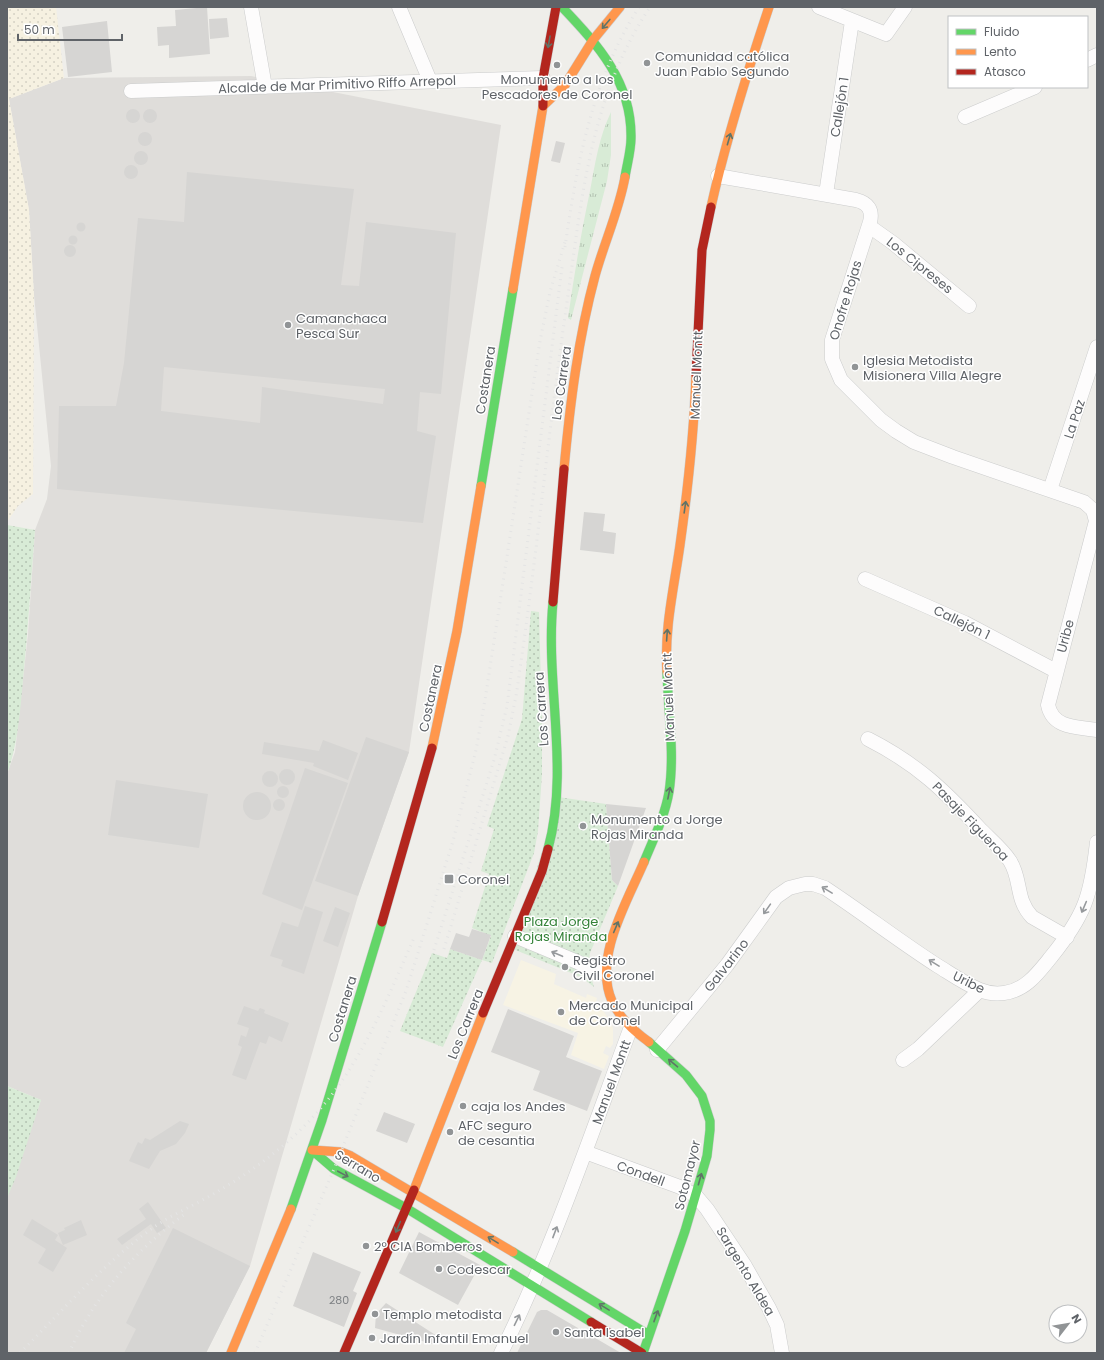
<svg xmlns="http://www.w3.org/2000/svg" width="1104" height="1360" font-family="Poppins,sans-serif">
	<style>
		.commercial { fill: #f7f3e4 }
		.industrial { fill: #dfddda }
		.grass { fill: url(#grass-tufts) }
		.sand { fill: url(#sand-dots) }
		.park { fill: url(#park-dots) }
		.building { fill: #d6d5d3; fill-rule: evenodd }
		.lines { fill: none; stroke-linecap: round; stroke-linejoin: round }
		.street-casing { stroke: #cbcccc; stroke-width: 15 }
		.fast-casing { stroke: #cacacb; stroke-width: 10 }
		.slow-casing { stroke: #cacacb; stroke-width: 10 }
		.jam-casing { stroke: #cacacb; stroke-width: 10 }
		.street { stroke: #fdfcfc; stroke-width: 14 }
		.fast { stroke: #63d668; stroke-width: 9 }
		.slow { stroke: #ff974d; stroke-width: 9 }
		.jam { stroke: #b3261e; stroke-width: 9 }
		.rail { stroke: #e4e4e4; stroke-width: 3; stroke-dasharray: 1 5; stroke-linecap: butt }
		.oneway { stroke: #607468 }
		.oneway2 { stroke: #96999c }
		.poi-dot { fill: #919496; stroke: #fff; stroke-width: 1.5 }
		.labels { text-anchor: middle; stroke-width: 3; stroke-linejoin: round; paint-order: stroke }
		.number-label { font-size: 11px; fill: #7e8184 }
		.poi-label { font-size: 13px; fill: #5f6368; stroke: #fff; text-anchor: start }
		.street-label { font-size: 13px; fill: #5f6368; stroke: #fff }
		.park-label { font-size: 13px; fill: #348238; stroke: #fff }
	</style>
	<defs>
		<pattern id="grass-tufts" width="24" height="20" patternUnits="userSpaceOnUse"><rect width="24" height="20" fill="#d8ebd6"/><path d="M3 7l-1-3M5 7V3M7 7l1-3M15 17l-1-3M17 17v-4M19 17l1-3" fill="none" stroke="#b2c2b1"/></pattern>
		<pattern id="sand-dots" width="8" height="8" patternUnits="userSpaceOnUse"><rect width="8" height="8" fill="#f6f1e1"/><path d="M2 2h.1M6 6h.1" fill="none" stroke="#d5d1c4" stroke-width="1.8" stroke-linecap="round"/></pattern>
		<pattern id="park-dots" width="8" height="8" patternUnits="userSpaceOnUse"><rect width="8" height="8" fill="#d8ebd6"/><path d="M2 2h.1M6 6h.1" fill="none" stroke="#b2c2b1" stroke-width="1.8" stroke-linecap="round"/></pattern>
	</defs>
	<rect width="100%" height="100%" fill="#efeeea"/>
	<path class="commercial" d="M521 960 556 974 554 984 586 998 587 994 597 998 595 1005 602 1009 610 1021 613 1029V1044L610 1048 606 1046 603 1053 609 1056 604 1069 571 1055 578 1033 503 1005Z"/>
	<path class="industrial" d="M251 76 501 125 409 752 358 896 250 1266 206 1353H7V1195L41 1100 7 1086V774L15 752 28 634 35 530 47 499 51 466 34 295 29 210 9 99 64 78Z"/>
	<path class="grass" d="M611 112V155L607 181 571 320 568 318C574 276 581 233 590 191 595 164 599 137 611 112Z"/>
	<path class="sand" d="M7 7H56L64 78 9 99 29 210 34 295 33 494 18 506 7 522Z"/>
	<path class="park" d="M7 525 35 530C31 580 28 630 23 680 20 712 18 744 7 774Z
		M531 611 539 612 542 722V774L538 831 534 853 492 963 482 960 443 1047 400 1031 432 953 447 958 450 949 482 960 491 936 472 928 489 874 481 871 494 829 487 826 522 719Z
		M558 797 606 804 612 880 618 886 590 953 588 968 594 987 581 977 513 949Z
		M7 1086 41 1100 16 1177 8 1196Z"/>
	<path class="building" d="M207 7 210 54 169 58V45L158 46 157 27 176 26 175 10Z
		M227 18 229 37 210 39 209 19Z
		M107 21 112 72 68 77 62 27Z
		M143 116a7 7 0 1 1 14 0a7 7 0 1 1-14 0Z
		M126 116a7 7 0 1 1 14 0a7 7 0 1 1-14 0Z
		M138 139a7 7 0 1 1 14 0a7 7 0 1 1-14 0Z
		M556 141 565 143 560 163 551 161Z
		M134 158a7 7 0 1 1 14 0a7 7 0 1 1-14 0Z
		M124 172a7 7 0 1 1 14 0a7 7 0 1 1-14 0Z
		M187 172 354 189 341 285 359 286 366 222 456 233 441 394 420 392 417 431 436 436 423 523 57 489 59 406H116L124 363 138 218 184 222ZM164 367 385 389 383 404 262 387 260 423 161 411Z
		M76.5 227a4.5 4.5 0 1 1 9 0a4.5 4.5 0 1 1-9 0Z
		M68.5 240a4.5 4.5 0 1 1 9 0a4.5 4.5 0 1 1-9 0Z
		M64 251a6 6 0 1 1 12 0a6 6 0 1 1-12 0Z
		M584 512 605 514 603 531 616 533 614 554 580 550Z
		M366 737 409 752 358 896 315 881Z
		M323 740 358 753 348 780 313 766 314 763 262 754 264 742 319 751Z
		M305 768 348 783 302 910 262 894Z
		M279 777a8 8 0 1 1 16 0a8 8 0 1 1-16 0Z
		M262 779a8 8 0 1 1 16 0a8 8 0 1 1-16 0Z
		M116 780 208 794 199 848 108 835Z
		M277 792a6 6 0 1 1 12 0a6 6 0 1 1-12 0Z
		M243 806a14 14 0 1 1 28 0a14 14 0 1 1-28 0Z
		M273 805a6 6 0 1 1 12 0a6 6 0 1 1-12 0Z
		M606 804 646 808 618 886 612 880Z
		M305 906 323 912 304 974 281 966 283 960 270 956 282 922 298 927Z
		M335 907 350 913 338 947 323 941Z
		M472 929 491 935 482 960 450 949 456 933 469 937Z
		M244 1006 258 1011 260 1008 265 1010 264 1013 289 1023 282 1042 269 1036 266 1044 260 1042 246 1080 232 1075 242 1047 238 1045 241 1035 246 1037 249 1028 237 1024Z
		M508 1009 574 1036 566 1057 602 1071 587 1111 533 1090 540 1071 491 1052Z
		M384 1112 415 1124 407 1143 376 1131Z
		M180 1121 189 1124 185 1133 176 1144 160 1151 149 1169 129 1161 138 1142 142 1144 145 1138 150 1140Z
		M148 1202 166 1228 157 1233 151 1224 122 1245 117 1239 146 1219 139 1209Z
		M32 1219 58 1235 55 1240 67 1248 53 1272 38 1263 46 1249 23 1235Z
		M81 1220 87 1235 63 1245 58 1233 65 1230 64 1228Z
		M173 1228 250 1266 206 1353H124L136 1329 126 1323Z
		M419 1232 480 1265 458 1305 399 1273Z
		M313 1252 361 1272 353 1291 357 1293 344 1327 293 1306Z
		M386 1303 437 1336 433 1344 375 1328 376 1314Z
		M541 1310H547L621 1353H517L537 1312Z"/>
	<g class="lines">
		<g class="street-casing">
			<path id="street" d="M251 7 265 87
				M399 7 430 81
				M819 7 886 34 905 7
				M1087 60 1097 55
				M131 91 543 78
				M965 117 1035 87
				M718 176 856 200C868 203 873 210 870 222L832 340V359L841 380 881 420 896 431 914 442 953 457 1084 502 1093 510 1096 521 1048 705C1053 729 1078 727 1097 730
				M826 194 852 21
				M869 226 893 243 969 306
				M1050 490 1097 347
				M865 579 965 623 1056 671
				M868 739C917 764 944 790 981 830 991 840 1003 850 1010 861 1022 880 1015 899 1032 917L1067 937
				M515 936 606 974
				M657 1050 727 965 776 897 789 888 805 884H813L825 888C863 913 899 941 938 966 951 974 965 984 980 990 987 993 996 994 1004 993 1026 990 1038 973 1051 957 1085 915 1091 896 1097 842
				M903 1060 918 1049 980 990
				M585 1152 680 1187 696 1196 707 1209 745 1266 769 1308 777 1325 782 1353
				M501 1353C553 1248 590 1137 631 1027"/>
		</g>
		<g class="fast-casing">
			<path id="fast" d="M562 7C598 45 632 82 631 138 631 151 627 164 625 177
				M481 486 513 289
				M548 849C570 769 545 684 553 602
				M644 862C653 840 665 816 669 792 675 754 668 711 667 672
				M312 1150 334 1169 406 1208 591 1322
				M291 1209 322 1120 382 922
				M513 1252 649 1335
				M643 1353 685 1231 707 1156 710 1130V1121L702 1096 686 1075 649 1042"/>
		</g>
		<g class="slow-casing">
			<path id="slow" d="M711 207C726 139 747 73 769 7
				M513 289 543 106 565 85 593 40 620 7
				M564 469C570 404 578 339 595 276 604 243 619 211 625 177
				M667 672C664 629 674 588 680 545 688 488 694 433 696 375
				M432 748 457 631 481 486
				M644 862C627 902 593 958 612 1001 619 1017 635 1032 649 1042
				M312 1150 341 1152 351 1156 513 1252
				M414 1190 483 1013
				M231 1353 291 1209"/>
		</g>
		<g class="jam-casing">
			<path id="jam" d="M543 106V78L556 7
				M696 375 702 250 711 207
				M553 602 564 469
				M382 922 432 748
				M483 1013 542 871 548 849
				M591 1322 642 1353
				M344 1353 414 1190"/>
		</g>
		<use href="#street" class="street"/>
		<use href="#fast" class="fast"/>
		<use href="#slow" class="slow"/>
		<use href="#jam" class="jam"/>
		<path class="rail" d="M565 247C577 163 592 80 639 7
			M444 949 508 736 516 696C536 565 548 433 567 302 582 198 590 97 650 7
			M434 950 494 760 507 706 562 267
			M20 1353C63 1310 105 1262 154 1227 173 1214 195 1205 215 1193 258 1168 299 1137 330 1097 367 1050 390 992 414 938
			M69 1353C94 1296 136 1250 185 1214
			M255 1353 334 1169 406 991 453 841 476 750 485 700 540 341 550 292 565 242"/>
	</g>
	<defs><path id="oneway-shaft" d="M-6 0H5M1.5-3L5.5 0L1.5 3" fill="none" stroke-width="1.6" stroke-linecap="round" stroke-linejoin="round"/></defs>
	<g class="oneway">
		<use href="#oneway-shaft" transform="translate(606 24) rotate(130)"/>
		<use href="#oneway-shaft" transform="translate(549 42) rotate(100)"/>
		<use href="#oneway-shaft" transform="translate(729 139) rotate(-74)"/>
		<use href="#oneway-shaft" transform="translate(685 507) rotate(-82)"/>
		<use href="#oneway-shaft" transform="translate(667 635) rotate(-86)"/>
		<use href="#oneway-shaft" transform="translate(669 793) rotate(-79)"/>
		<use href="#oneway-shaft" transform="translate(616 927) rotate(-67)"/>
		<use href="#oneway-shaft" transform="translate(673 1063) rotate(-140)"/>
		<use href="#oneway-shaft" transform="translate(343 1174) rotate(28)"/>
		<use href="#oneway-shaft" transform="translate(700 1179) rotate(-74)"/>
		<use href="#oneway-shaft" transform="translate(398 1227) rotate(113)"/>
		<use href="#oneway-shaft" transform="translate(493 1240) rotate(-149)"/>
		<use href="#oneway-shaft" transform="translate(604 1307) rotate(-149)"/>
		<use href="#oneway-shaft" transform="translate(656 1316) rotate(-70)"/>
	</g>
	<g class="oneway2">
		<use href="#oneway-shaft" transform="translate(827 890) rotate(-149)"/>
		<use href="#oneway-shaft" transform="translate(1084 907) rotate(113)"/>
		<use href="#oneway-shaft" transform="translate(767 909) rotate(125)"/>
		<use href="#oneway-shaft" transform="translate(557 954) rotate(-157)"/>
		<use href="#oneway-shaft" transform="translate(934 963) rotate(-148)"/>
		<use href="#oneway-shaft" transform="translate(555 1232) rotate(-69)"/>
		<use href="#oneway-shaft" transform="translate(517 1320) rotate(-64)"/>
	</g>
	<g class="poi-dot">
		<circle cx="647" cy="63" r="4"/>
		<circle cx="557" cy="65" r="4"/>
		<circle cx="288" cy="325" r="4"/>
		<circle cx="855" cy="367" r="4"/>
		<circle cx="583" cy="826" r="4"/>
		<rect x="444" y="874" width="10" height="10" rx="2"/>
		<circle cx="565" cy="967" r="4"/>
		<circle cx="561" cy="1012" r="4"/>
		<circle cx="463" cy="1106" r="4"/>
		<circle cx="450" cy="1132" r="4"/>
		<circle cx="366" cy="1246" r="4"/>
		<circle cx="439" cy="1269" r="4"/>
		<circle cx="375" cy="1314" r="4"/>
		<circle cx="556" cy="1332" r="4"/>
		<circle cx="372" cy="1338" r="4"/>
	</g>
	<g class="labels">
		<g class="number-label">
			<text x="339" y="1304">280</text>
		</g>
		<g class="poi-label">
			<text x="655" y="61">Comunidad católica<tspan x="655" dy="15">Juan Pablo Segundo</tspan></text>
			<text x="557" y="84" text-anchor="middle">Monumento a los<tspan x="557" dy="15">Pescadores de Coronel</tspan></text>
			<text x="296" y="323">Camanchaca<tspan x="296" dy="15">Pesca Sur</tspan></text>
			<text x="863" y="365">Iglesia Metodista<tspan x="863" dy="15">Misionera Villa Alegre</tspan></text>
			<text x="591" y="824">Monumento a Jorge<tspan x="591" dy="15">Rojas Miranda</tspan></text>
			<text x="458" y="884">Coronel</text>
			<text x="573" y="965">Registro<tspan x="573" dy="15">Civil Coronel</tspan></text>
			<text x="569" y="1010">Mercado Municipal<tspan x="569" dy="15">de Coronel</tspan></text>
			<text x="471" y="1111">caja los Andes</text>
			<text x="458" y="1130">AFC seguro<tspan x="458" dy="15">de cesantia</tspan></text>
			<text x="374" y="1251">2° CIA Bomberos</text>
			<text x="447" y="1274">Codescar</text>
			<text x="383" y="1319">Templo metodista</text>
			<text x="564" y="1337">Santa Isabel</text>
			<text x="380" y="1343">Jardín Infantil Emanuel</text>
		</g>
		<g class="street-label">
			<text transform="translate(337 84) rotate(-2)" y="5">Alcalde de Mar Primitivo Riffo Arrepol</text>
			<text transform="translate(839 107) rotate(-81)" y="5">Callejón 1</text>
			<text transform="translate(920 265) rotate(39)" y="5">Los Cipreses</text>
			<text transform="translate(845 300) rotate(-73)" y="5">Onofre Rojas</text>
			<text transform="translate(696 375) rotate(-88)" y="5">Manuel Montt</text>
			<text transform="translate(485 380) rotate(-81)" y="5">Costanera</text>
			<text transform="translate(561 383) rotate(-82)" y="5">Los Carrera</text>
			<text transform="translate(1074 419) rotate(-72)" y="5">La Paz</text>
			<text transform="translate(962 622) rotate(26)" y="5">Callejón 1</text>
			<text transform="translate(1065 636) rotate(-75)" y="5">Uribe</text>
			<text transform="translate(668 697) rotate(-92)" y="5">Manuel Montt</text>
			<text transform="translate(430 698) rotate(-78)" y="5">Costanera</text>
			<text transform="translate(541 709) rotate(-94)" y="5">Los Carrera</text>
			<text transform="translate(971 821) rotate(46)" y="5">Pasaje Figueroa</text>
			<text transform="translate(726 965) rotate(-52)" y="5">Galvarino</text>
			<text transform="translate(969 982) rotate(26)" y="5">Uribe</text>
			<text transform="translate(342 1009) rotate(-73)" y="5">Costanera</text>
			<text transform="translate(465 1024) rotate(-68)" y="5">Los Carrera</text>
			<text transform="translate(611 1082) rotate(-70)" y="5">Manuel Montt</text>
			<text transform="translate(358 1166) rotate(31)" y="5">Serrano</text>
			<text transform="translate(641 1173) rotate(20)" y="5">Condell</text>
			<text transform="translate(687 1175) rotate(-76)" y="5">Sotomayor</text>
			<text transform="translate(746 1271) rotate(59)" y="5">Sargento Aldea</text>
		</g>
		<g class="park-label">
			<text x="561" y="926">Plaza Jorge<tspan x="561" dy="15">Rojas Miranda</tspan></text>
		</g>
	</g>
	<rect width="1104" height="1360" fill="none" stroke="#5f6368" stroke-width="16"/>
	<rect x="948" y="16" width="140" height="72" fill="#ffffff" stroke="#bfc1c3"/>
	<rect x="956" y="29" width="20" height="6" fill="#63d668" stroke="#bfc1c3"/>
	<text x="984" y="36" font-size="12" fill="#5f6368">Fluido</text>
	<rect x="956" y="49" width="20" height="6" fill="#ff974d" stroke="#bfc1c3"/>
	<text x="984" y="56" font-size="12" fill="#5f6368">Lento</text>
	<rect x="956" y="69" width="20" height="6" fill="#b3261e" stroke="#bfc1c3"/>
	<text x="984" y="76" font-size="12" fill="#5f6368">Atasco</text>
	<g transform="translate(1068 1324) rotate(59)"><circle r="19" fill="#ffffff" stroke="#bfc1c3"/>
	<path d="M0-3L7 15L0 10L-7 15Z" fill="#919496"/>
	<text y="-6" font-size="11" font-weight="bold" text-anchor="middle" fill="#5f6368">N</text>
	</g>
	<path d="M18 34v6h104v-6" fill="none" stroke="#5f6368" stroke-width="2"/>
	<text x="24" y="34" font-size="12" fill="#5f6368" stroke="#ffffff" stroke-width="3" paint-order="stroke">50 m</text>
</svg>
